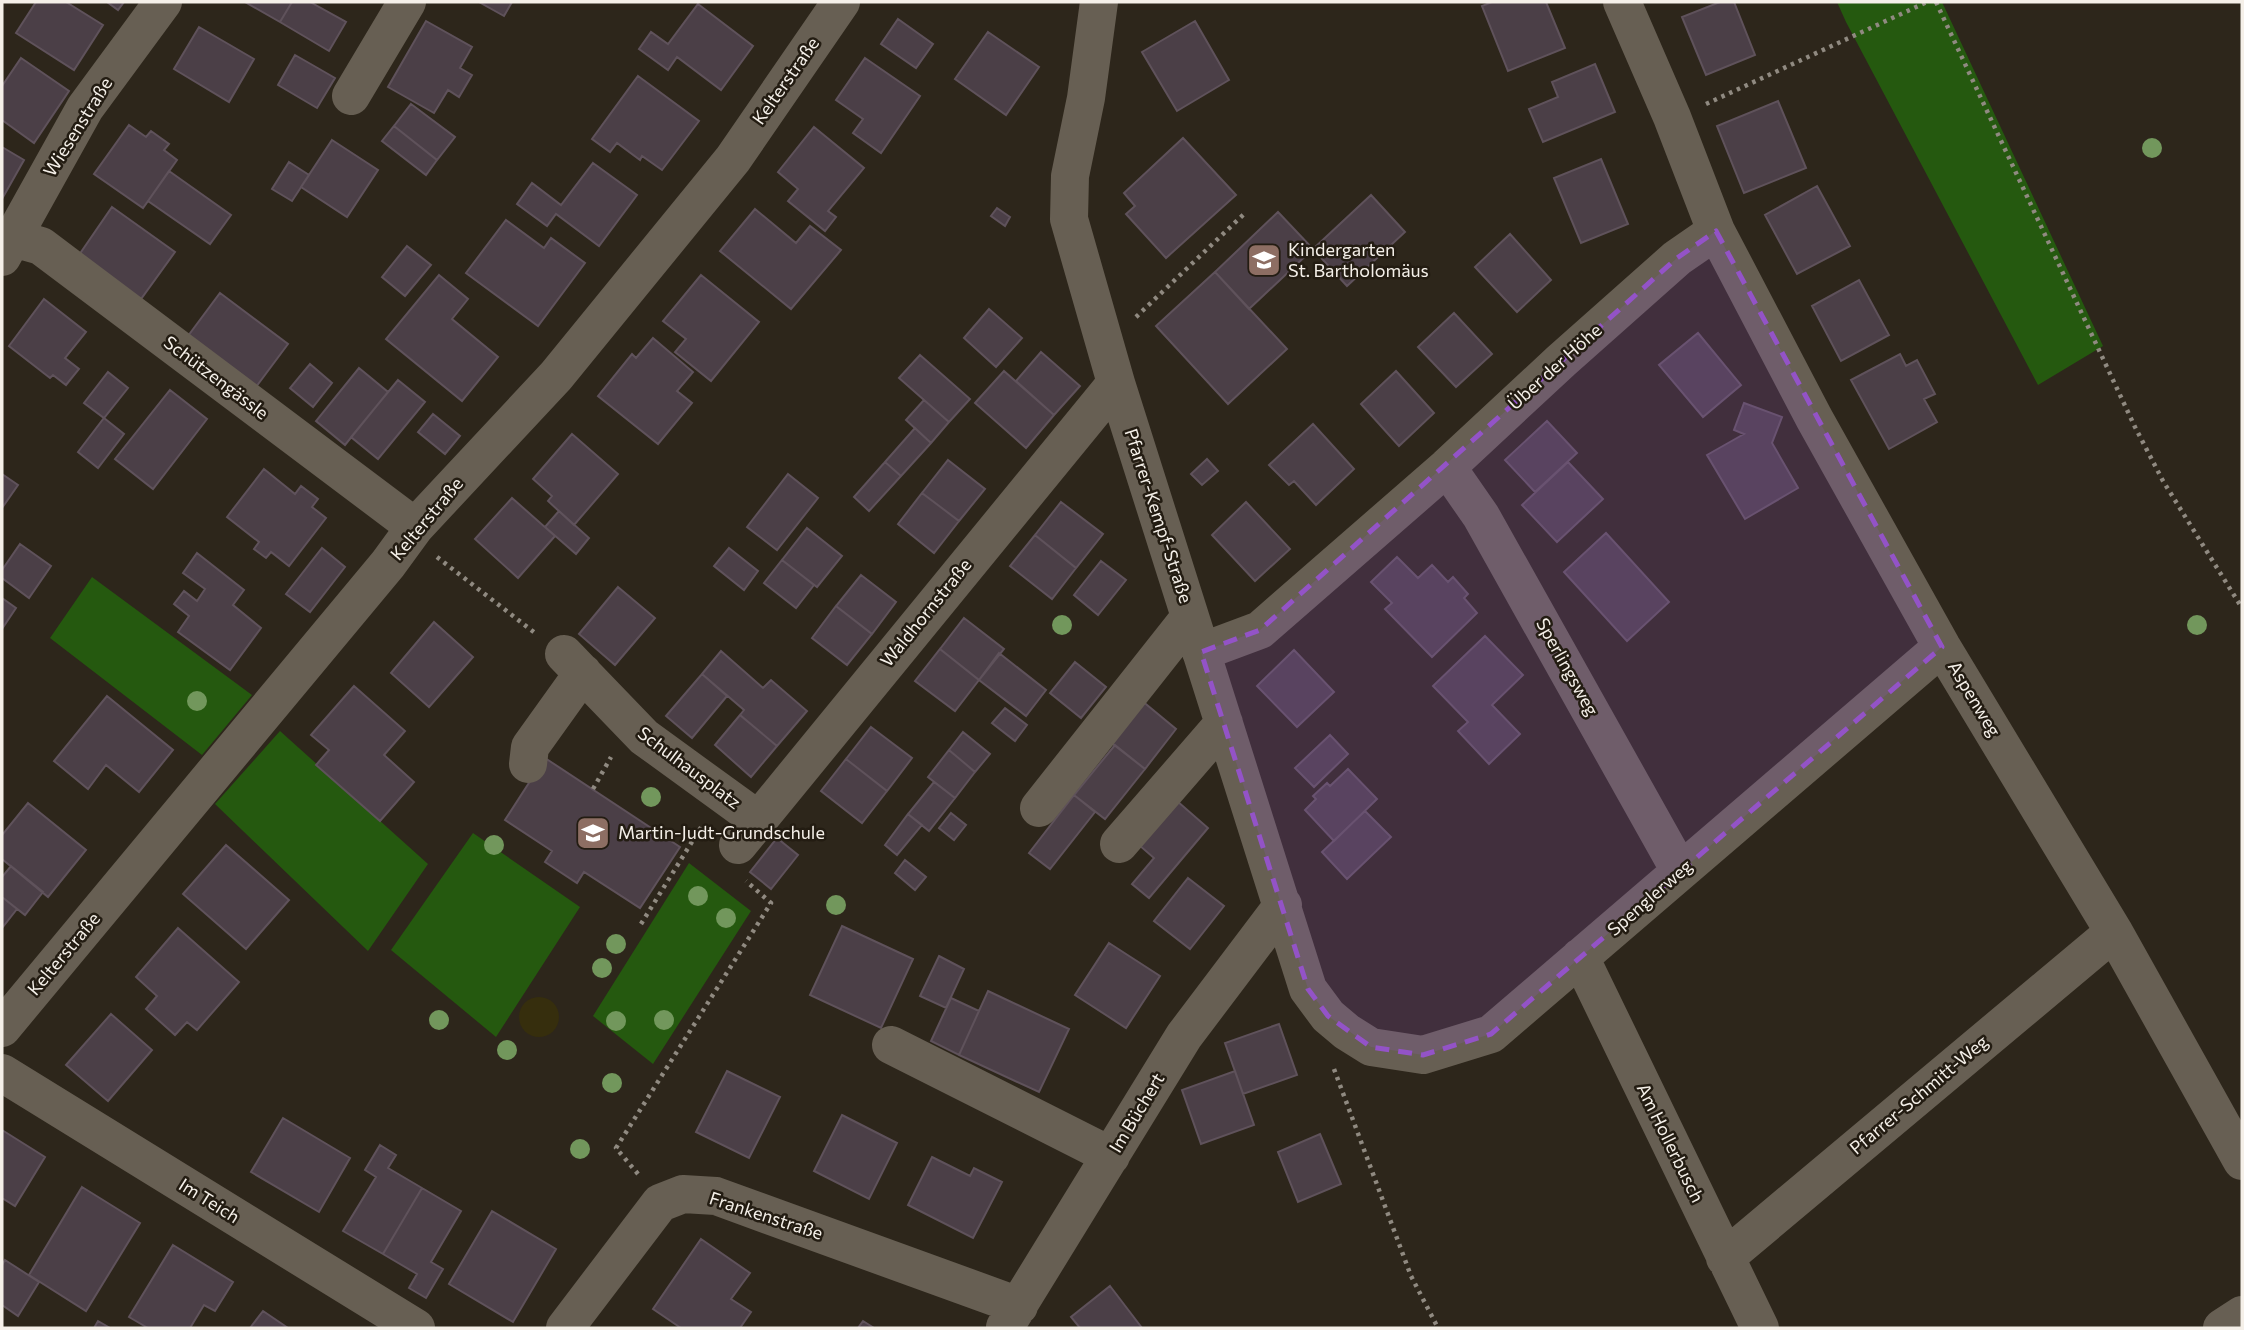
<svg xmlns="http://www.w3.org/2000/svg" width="2244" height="1330" font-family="Commissioner,sans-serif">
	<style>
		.green { fill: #25590f }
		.sand { fill: #362e0d }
		.building { fill: #4b3f47; stroke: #5f525b; stroke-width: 2 }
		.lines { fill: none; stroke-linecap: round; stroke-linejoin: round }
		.path { stroke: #908a81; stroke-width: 4.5; stroke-dasharray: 3.5 5; stroke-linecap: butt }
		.minor { stroke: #675f53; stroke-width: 38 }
		.tree { fill: #72975c }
		.marked { fill: #9353c7; fill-opacity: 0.2; stroke: #9353c7; stroke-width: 5; stroke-dasharray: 14 9; stroke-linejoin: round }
		.labels { text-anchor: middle; stroke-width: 5; stroke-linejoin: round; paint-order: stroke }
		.street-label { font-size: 18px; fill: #f5f0e9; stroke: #231c12 }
		.poi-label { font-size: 18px; fill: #f5f0e9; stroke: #231c12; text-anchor: start }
	</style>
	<rect width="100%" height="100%" fill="#2d261b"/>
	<path class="green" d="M1837 2H1942L2103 346 2038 385 1846 22Z
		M92 577 252 695 202 755 50 638Z
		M280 731 428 864 368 951 215 804Z
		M473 833 580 907 496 1037 391 950Z
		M689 863 751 911 653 1064 593 1016Z"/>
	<path class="sand" d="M519 1017a20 20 0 1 1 40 0a20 20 0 1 1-40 0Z"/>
	<path class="building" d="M36 2H66L103 25 74 70 16 33Z
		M107 2H124L118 10Z
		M245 2H292L280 22Z
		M292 2H310L346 22 329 51 280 22Z
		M479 2H512L504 16Z
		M1492 2H1546L1565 48 1508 71 1482 6Z
		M1720 2H1734L1755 55 1706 75 1682 17Z
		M698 4 753 46 721 90 677 57 668 70 639 49 651 32 668 44Z
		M898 19 933 44 916 68 881 44Z
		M426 21 472 47 460 68 472 75 459 97 448 90 434 113 388 87Z
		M1195 21 1229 80 1177 111 1142 52Z
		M199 27 254 59 229 102 174 69Z
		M988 32 1039 67 1006 115 955 79Z
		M295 55 335 78 317 108 278 85Z
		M21 58 69 91 34 143 2 120V86Z
		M865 58 920 96 881 153 853 133 863 119 836 100Z
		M1595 64 1615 112 1543 142 1529 109 1558 97 1552 82Z
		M638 76 699 121 662 170 642 156 640 160 617 143 610 152 592 139Z
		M1778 101 1806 168 1744 193 1717 126Z
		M411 104 455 137 437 160 394 126Z
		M129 125 146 137 151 131 169 144 164 150 177 160 143 208 94 174Z
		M394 126 437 160 426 175 382 141Z
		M814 127 864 168 828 211 836 217 825 231 788 201 798 189 778 172Z
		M1183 138 1236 195 1166 258 1126 214 1135 206 1124 193Z
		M332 140 378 170 347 217 301 187Z
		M2 147 24 160 2 199Z
		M1601 159 1628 224 1581 243 1554 178Z
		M289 162 309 175 292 201 272 189Z
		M593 163 637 195 599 246 556 214 547 226 517 204 532 183 561 205Z
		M169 171 231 215 210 244 148 201Z
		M1817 186 1850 246 1797 274 1765 215Z
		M1371 195 1405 232 1347 286 1313 249Z
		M112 207 175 252 141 299 79 255Z
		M997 208 1010 217 1005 226 991 216Z
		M755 209 796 243 810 226 841 250 791 309 720 251Z
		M1278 212 1313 249 1249 309 1215 272Z
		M506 220 544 248 551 238 585 263 538 326 466 273Z
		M1510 234 1551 280 1517 312 1475 267Z
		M407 246 431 265 405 296 382 277Z
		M1215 272 1287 349 1228 404 1156 326Z
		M439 275 468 299 452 319 498 357 462 401 386 339Z
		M701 275 759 322 711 381 675 352 686 339 663 321Z
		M1859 280 1889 335 1841 361 1812 306Z
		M220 293 288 344 253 391 185 340Z
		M44 299 86 332 65 358 79 369 66 385 53 375 50 378 9 346Z
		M989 309 1022 338 996 367 964 338Z
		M1454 313 1492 354 1456 387 1418 347Z
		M1698 333 1741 385 1703 417 1659 365Z
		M653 338 693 372 677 391 692 403 658 444 598 396 632 354 636 358Z
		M1041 352 1080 386 1054 415 1016 381Z
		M1900 354 1906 366 1917 360 1935 394 1924 399 1937 422 1889 449 1851 380Z
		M920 355 970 399 949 422 899 378Z
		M310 364 332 383 313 407 290 388Z
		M359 368 388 392 345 445 316 421Z
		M1004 371 1054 415 1026 448 975 403Z
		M1396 371 1434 413 1399 446 1361 404Z
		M108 372 128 388 104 418 84 403Z
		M398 380 425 402 378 459 351 437Z
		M170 390 207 419 153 489 115 459Z
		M924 400 949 422 931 443 906 420Z
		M1744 403 1782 417 1772 443 1798 488 1745 519 1707 455 1744 434 1734 430Z
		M433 414 460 436 445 454 418 432Z
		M104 418 124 434 98 468 78 452Z
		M1547 421 1577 453 1535 492 1505 460Z
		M1313 424 1354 469 1316 505 1294 481 1289 485 1269 465Z
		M915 428 931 443 901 476 885 462Z
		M572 434 618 474 574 525 548 501 552 496 533 479Z
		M1207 459 1218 471 1202 485 1191 474Z
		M948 460 985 489 959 521 922 493Z
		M885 462 901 476 869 511 854 497Z
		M1568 462 1603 499 1557 542 1522 505Z
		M264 469 295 494 301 486 318 499 312 507 326 518 289 566 271 552 266 558 254 549 259 542 227 517Z
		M2 474 18 485 2 508Z
		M788 474 818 498 777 550 747 527Z
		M922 493 959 521 934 553 898 524Z
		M512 498 555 536 518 578 475 539Z
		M1061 502 1103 534 1076 568 1035 535Z
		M1246 502 1290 549 1255 581 1212 535Z
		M559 511 589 538 576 554 545 527Z
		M807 528 842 556 817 587 782 560Z
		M1606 533 1669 602 1627 641 1564 572Z
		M1035 535 1076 568 1052 599 1010 566Z
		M20 544 51 566 29 598 2 578V570Z
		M322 548 345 567 310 612 286 594Z
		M729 548 758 571 744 590 714 566Z
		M197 553 244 590 233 605 261 628 230 670 178 632 189 616 174 604 184 591 197 601 205 589 183 573Z
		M1397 557 1418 578 1432 565 1448 582 1453 577 1468 594 1464 598 1477 613 1432 657 1385 609 1392 603 1371 582Z
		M782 560 814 585 796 608 764 583Z
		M1101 561 1126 580 1098 615 1074 595Z
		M861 575 896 602 872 634 836 606Z
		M618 587 655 618 615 665 579 634Z
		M2 598 16 608 2 629Z
		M836 606 872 634 847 665 812 638Z
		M964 618 1004 649 979 680 940 649Z
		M434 622 473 657 429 707 391 673Z
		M1485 636 1523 675 1492 705 1520 734 1489 764 1458 731 1468 722 1433 686Z
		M940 649 979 680 955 711 915 681Z
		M1294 650 1334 692 1297 727 1257 686Z
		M721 651 763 688 771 680 807 711 777 746 740 715 744 710 702 674Z
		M999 653 1046 690 1026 716 979 680Z
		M1075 662 1106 687 1081 718 1050 693Z
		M702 674 727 696 692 738 666 716Z
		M354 686 405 731 384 755 414 782 380 821 316 765 329 750 311 735Z
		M107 696 173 750 139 792 106 765 88 789 54 761Z
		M1141 700 1176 729 1145 769 1109 741Z
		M1005 708 1027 725 1015 741 992 723Z
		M740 715 777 746 751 777 715 745Z
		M871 727 912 758 887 791 846 759Z
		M963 732 990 754 975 772 949 750Z
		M1330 735 1348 754 1314 787 1295 768Z
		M1115 745 1145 769 1105 819 1074 795Z
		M949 750 975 772 955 798 928 777Z
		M545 758 680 847 640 908 584 872 577 883 545 862 552 851 505 820Z
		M846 759 887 791 862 823 821 791Z
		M1348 769 1377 799 1334 841 1305 810 1316 799 1313 796 1327 783 1330 786Z
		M934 782 955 798 929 831 908 814Z
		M1074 795 1095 812 1050 869 1029 853Z
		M1177 801 1208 828 1149 898 1132 884 1154 858 1139 845Z
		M28 803 86 850 48 897 2 859V835Z
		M1365 811 1391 837 1347 879 1322 852Z
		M951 813 966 825 954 840 939 828Z
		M908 814 922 825 897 855 885 845Z
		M777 838 798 855 771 889 750 872Z
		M226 845 289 900 246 949 183 894Z
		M905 860 926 877 915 890 895 873Z
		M11 866 43 892 25 915 2 897V877Z
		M1188 878 1224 906 1190 949 1154 921Z
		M2 897 17 909 2 928Z
		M842 926 913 959 881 1028 810 995Z
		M178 928 239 982 197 1030 187 1022 175 1035 146 1009 157 996 136 977Z
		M1109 943 1160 976 1126 1028 1075 995Z
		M939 956 964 969 946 1008 920 996Z
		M988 991 1069 1029 1039 1092 959 1055Z
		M951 998 979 1011 959 1055 931 1041Z
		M111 1014 152 1050 108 1101 66 1065Z
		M1279 1024 1297 1075 1243 1094 1225 1043Z
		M727 1071 780 1097 749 1158 696 1132Z
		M1235 1071 1254 1125 1201 1144 1182 1090Z
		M842 1115 897 1143 869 1199 814 1171Z
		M283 1118 350 1158 319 1212 251 1172Z
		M2 1130 45 1157 15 1206 2 1198Z
		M1320 1134 1341 1184 1298 1202 1278 1152Z
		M380 1145 396 1155 388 1168 422 1188 383 1254 343 1231 376 1177 365 1170Z
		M932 1157 970 1176 974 1168 1002 1182 973 1238 908 1205Z
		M82 1187 140 1223 86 1311 29 1275Z
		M422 1188 461 1211 431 1262 443 1269 426 1298 409 1288 417 1274 383 1254Z
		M492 1211 556 1249 513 1322 449 1284Z
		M701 1239 750 1273 731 1299 751 1312 740 1328H681L653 1309Z
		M173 1245 233 1282 215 1311 204 1305 190 1328H148L129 1317Z
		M5 1260 39 1282 18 1316 2 1305V1265Z
		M1110 1286 1142 1328H1080L1071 1317Z
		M263 1311 288 1328H250Z
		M98 1321 110 1328H94Z
		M863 1321 874 1328H858Z"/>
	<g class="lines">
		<path class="path" d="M1936 2 2135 427 2163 481 2242 608
			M1706 104 1927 2
			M1136 317 1244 214
			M437 557 535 633
			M593 789 611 757
			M641 924 703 824
			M1334 1069 1411 1276 1438 1328
			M638 1174 616 1148 771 903 746 881"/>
		<path class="minor" d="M1099 2 1086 98 1070 176 1069 219 1116 383 1308 989 1328 1016 1347 1032 1371 1047 1423 1055 1491 1034 1942 647
			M1622 2 1672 117 1716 231 1814 418 1942 647 2114 932 2242 1161
			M351 96 407 2
			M13 238 41 246 415 527
			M2 257 85 108 163 2
			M1447 467 1481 516 1680 871
			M1201 652 1260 630 1447 467 1561 361 1677 258 1716 231
			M564 654 644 737 757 819
			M528 764 530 747 583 673
			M1039 808 1190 617
			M1119 844 1224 723
			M738 845 1116 383
			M1580 957 1760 1328
			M2 1028 388 564 415 527 556 376 733 159 841 2
			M891 1045 1111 1156
			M2 1073 416 1328
			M1725 1258 2114 932
			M1005 1327 1184 1036 1283 905
			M565 1328 660 1203 683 1194 716 1196 1019 1306
			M2222 1328 2242 1315"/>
	</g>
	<g class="tree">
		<circle cx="2152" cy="148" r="10"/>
		<circle cx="1062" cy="625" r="10"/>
		<circle cx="2197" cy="625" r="10"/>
		<circle cx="197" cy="701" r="10"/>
		<circle cx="651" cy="797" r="10"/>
		<circle cx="494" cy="845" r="10"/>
		<circle cx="698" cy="896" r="10"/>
		<circle cx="836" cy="905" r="10"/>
		<circle cx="726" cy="918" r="10"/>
		<circle cx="616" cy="944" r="10"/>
		<circle cx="602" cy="968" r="10"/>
		<circle cx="439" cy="1020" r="10"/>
		<circle cx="664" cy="1020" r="10"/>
		<circle cx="616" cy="1021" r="10"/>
		<circle cx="507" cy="1050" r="10"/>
		<circle cx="612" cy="1083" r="10"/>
		<circle cx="580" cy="1149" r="10"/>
	</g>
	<path class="marked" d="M1716 231 1942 647 1491 1034 1423 1055 1371 1047 1328 1016 1308 989 1201 652 1260 630 1677 258Z"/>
	<defs>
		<g id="school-square" transform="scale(1.75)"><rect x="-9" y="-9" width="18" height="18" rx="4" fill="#8d6e63" stroke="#231c12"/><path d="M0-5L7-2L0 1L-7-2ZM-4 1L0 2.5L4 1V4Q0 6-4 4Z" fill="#fff"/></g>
	</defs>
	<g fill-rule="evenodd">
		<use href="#school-square" x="1264" y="260"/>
		<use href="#school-square" x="593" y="833"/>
	</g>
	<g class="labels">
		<g class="street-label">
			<text transform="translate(786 81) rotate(-55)" y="6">Kelterstraße</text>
			<text transform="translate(78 127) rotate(-58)" y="6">Wiesenstraße</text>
			<text transform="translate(1555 367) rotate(-42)" y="6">Über der Höhe</text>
			<text transform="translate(216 378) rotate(37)" y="6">Schützengässle</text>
			<text transform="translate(1158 516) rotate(72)" y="6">Pfarrer-Kempf-Straße</text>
			<text transform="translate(427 519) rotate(-50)" y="6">Kelterstraße</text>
			<text transform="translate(926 613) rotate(-51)" y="6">Waldhornstraße</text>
			<text transform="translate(1567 667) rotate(61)" y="6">Sperlingsweg</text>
			<text transform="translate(1974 699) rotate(59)" y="6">Aspenweg</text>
			<text transform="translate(689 768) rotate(37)" y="6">Schulhausplatz</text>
			<text transform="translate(1650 898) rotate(-41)" y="6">Spenglerweg</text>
			<text transform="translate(64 954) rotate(-50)" y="6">Kelterstraße</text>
			<text transform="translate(1919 1095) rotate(-40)" y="6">Pfarrer-Schmitt-Weg</text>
			<text transform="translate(1137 1113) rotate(-59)" y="6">Im Büchert</text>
			<text transform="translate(1670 1143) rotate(64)" y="6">Am Hollerbusch</text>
			<text transform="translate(209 1201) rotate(32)" y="6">Im Teich</text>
			<text transform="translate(766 1216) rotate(18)" y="6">Frankenstraße</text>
		</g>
		<g class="poi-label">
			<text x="1288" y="256">Kindergarten<tspan x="1288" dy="21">St. Bartholomäus</tspan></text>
			<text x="618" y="839">Martin-Judt-Grundschule</text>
		</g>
	</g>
	<rect width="2244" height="1330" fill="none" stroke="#f5f0e9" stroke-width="7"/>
</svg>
